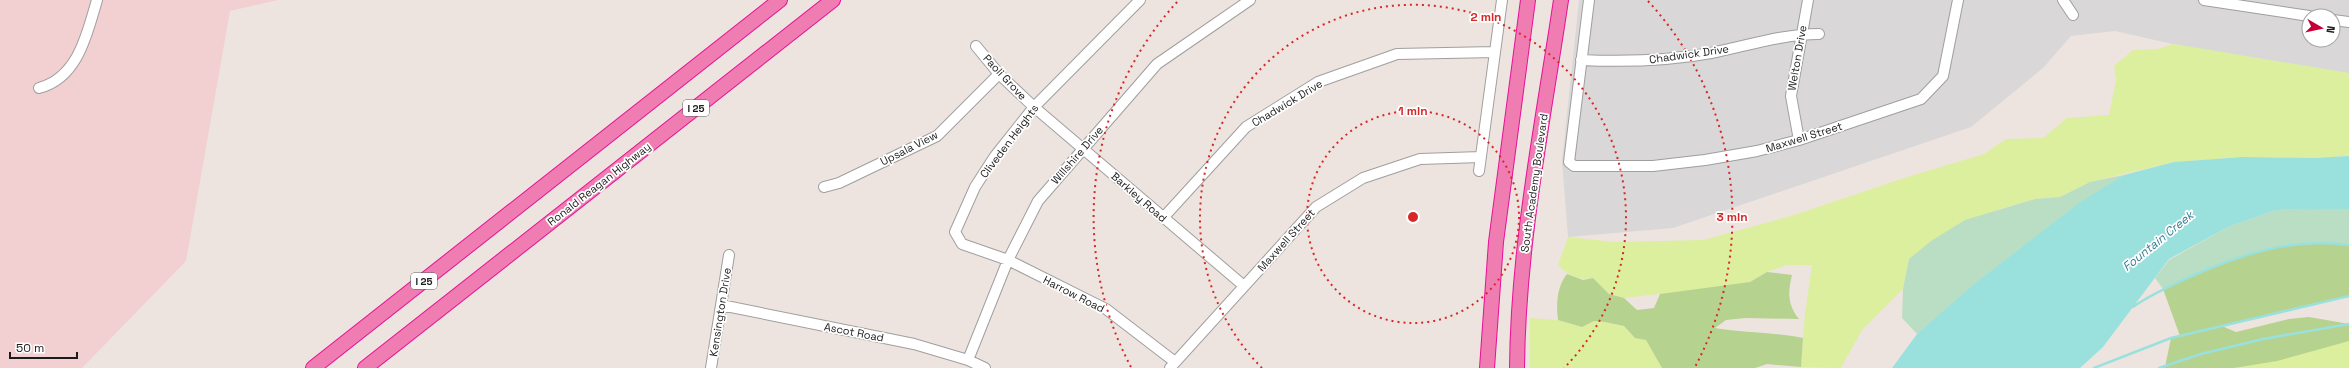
<svg xmlns="http://www.w3.org/2000/svg" width="2349" height="368" font-family="'Space Grotesk',sans-serif">
	<style>
		.residential { fill: #d9d7d8; fill-rule: evenodd }
		.military { fill: #f2cfd0 }
		.grass { fill: #dcef9e }
		.forest { fill: #b5d28f }
		.wetland { fill: #badec3 }
		.water { fill: #9ae1dd }
		.lines { fill: none; stroke-linecap: round; stroke-linejoin: round }
		.stream { stroke: #9ae1dd; stroke-width: 2.5 }
		.minor-casing { stroke: #9f9f9f; stroke-width: 12 }
		.highway-casing { stroke: #e61196; stroke-width: 16 }
		.minor { stroke: #fff; stroke-width: 10 }
		.highway { stroke: #ef7db2; stroke-width: 14 }
		.ring { fill: none; stroke: #d62828; stroke-width: 2; stroke-dasharray: 2 4 }
		.labels { text-anchor: middle; stroke-width: 3.5; stroke-linejoin: round; paint-order: stroke }
		.shield { fill: #fff; stroke: #5f5f5f; stroke-width: 1 }
		.shield-label { font-size: 10px; font-weight: bold; fill: #1b1b1b }
		.street-label { font-size: 11px; fill: #1b1b1b; stroke: #fff }
		.water-label { font-size: 12px; font-style: italic; fill: #367e93; stroke: #fff }
		.centre { fill: #d62828; stroke: #fff; stroke-width: 2 }
		.ring-label { font-size: 12px; text-anchor: middle; font-weight: bold; fill: #d62828; stroke: #fff; stroke-width: 3.5; stroke-linejoin: round; paint-order: stroke }
	</style>
	<rect width="100%" height="100%" fill="#eee4df"/>
	<path class="residential" d="M1579 0H2349V74L2199 50 2115 31 2071 36 2043 68 1971 127 1673 228 1568 237 1562 161ZM2309 16H2333V40H2309Z"/>
	<path class="military" d="M0 0H278L230 11 186 261 82 368H0Z"/>
	<path class="grass" d="M2174 44 2349 73V156L2315 158 2243 157 2174 162 2090 182 2060 197 2035 199 1997 210 1909 259 1903 289 1862 330 1841 368 1801 367 1805 313 1812 265H1787L1767 272 1750 282 1721 287 1624 298 1610 294 1593 278C1578 281 1568 275 1558 265L1568 237 1615 242 1703 240 1791 216 1904 178 1984 154 2006 139 2043 138 2067 118 2109 115 2116 80 2114 66 2133 50 2157 49Z
		M1530 318 1558 320 1582 327 1594 321 1605 322 1624 326 1635 338 1646 340 1662 368H1530Z
		M2349 341V368H2234L2333 344Z"/>
	<path class="forest" d="M2336 243 2349 245V296L2222 326 2236 332 2289 319 2309 317 2349 324V341L2277 361 2234 368H2159L2165 367 2171 338 2180 336 2163 289C2192 276 2222 260 2254 252 2281 245 2309 244 2336 243Z
		M1767 272 1792 275C1788 292 1787 304 1799 319L1745 318 1726 320 1715 328C1744 333 1774 332 1803 338L1801 367 1767 364 1755 368H1662L1646 340 1635 338 1624 326 1605 322 1594 321 1582 327 1558 320C1556 304 1557 286 1567 274L1583 280 1593 278 1609 294 1624 298 1637 310 1654 308 1660 294 1750 282Z"/>
	<path class="wetland" d="M2124 175 2020 249 1917 334 1902 318 1903 289 1909 259 1931 241 1965 220 2035 199 2060 197 2090 182Z
		M2335 208 2349 209V245C2281 235 2223 262 2163 289L2155 278 2169 260 2228 227 2276 210Z"/>
	<path class="water" d="M2349 156V209L2276 210 2228 227 2169 259 2103 347 2080 368H1892L1917 334 1973 285 2079 203 2124 175 2174 162 2243 157 2315 158Z"/>
	<g class="lines">
		<path class="stream" d="M2133 307C2151 294 2172 285 2192 276 2242 254 2294 237 2349 245
			M2094 368 2171 338 2349 296
			M2159 368 2201 354 2263 339 2349 324"/>
		<g class="minor-casing">
			<path id="minor" d="M1140 0 1034 107 995 156 975 187 955 232 962 244 1008 260 1106 309 1175 362
				M1589 0 1569 162 1574 166H1653L1705 160 1757 151 1799 140 1921 99 1943 76 1958 0
				M2063 0 2073 15
				M2204 0 2309 16
				M2333 20 2349 22
				M976 46 999 74 1034 107 1244 286
				M1581 60C1624 62 1668 61 1711 53 1747 46 1782 34 1819 34
				M39 88C78 78 87 34 97 0
				M1799 140 1791 96 1808 0
				M1479 171 1502 0
				M824 187 839 183 937 136 999 74
				M1163 218 1246 127 1318 82 1397 54 1495 52
				M721 305 914 344 968 360 985 368
				M968 360 1008 260 1038 201 1157 64 1250 0
				M711 368 729 255
				M1170 368 1316 207 1363 178 1420 159 1481 157"/>
		</g>
		<g class="highway-casing">
			<path id="highway" d="M313 368 780 0
				M365 368 833 0
				M1487 368 1496 242 1528 0
				M1517 368C1518 244 1543 122 1561 0"/>
		</g>
		<use href="#minor" class="minor"/>
		<use href="#highway" class="highway"/>
	</g>
	<g class="ring">
		<circle cx="1413" cy="217" r="106"/>
		<path d="M1262 368A213 213 0 1 1 1564 368"/>
		<path d="M1131 367A319 319 0 0 1 1178 1M1648 1A319 319 0 0 1 1695 367"/>
	</g>
	<g class="labels">
		<g class="shield">
			<rect x="683" y="100" width="26" height="16" rx="3"/>
			<rect x="411" y="273" width="26" height="16" rx="3"/>
		</g>
		<g class="shield-label">
			<text x="696" y="112">I 25</text>
			<text x="424" y="285">I 25</text>
		</g>
		<g class="street-label">
			<text transform="translate(1689 54) rotate(-8)" y="4">Chadwick Drive</text>
			<text transform="translate(1797 58) rotate(-80)" y="4">Welton Drive</text>
			<text transform="translate(1005 77) rotate(47)" y="4">Paoli Grove</text>
			<text transform="translate(1287 103) rotate(-31)" y="4">Chadwick Drive</text>
			<text transform="translate(1804 137) rotate(-17)" y="4">Maxwell Street</text>
			<text transform="translate(1009 141) rotate(-53)" y="4">Cliveden Heights</text>
			<text transform="translate(909 148) rotate(-27)" y="4">Upsala View</text>
			<text transform="translate(1077 155) rotate(-49)" y="4">Willshire Drive</text>
			<text transform="translate(1534 183) rotate(-82)" y="4">South Academy Boulevard</text>
			<text transform="translate(599 184) rotate(-38)" y="4">Ronald Reagan Highway</text>
			<text transform="translate(1139 197) rotate(41)" y="4">Barkley Road</text>
			<text transform="translate(1286 240) rotate(-48)" y="4">Maxwell Street</text>
			<text transform="translate(1074 294) rotate(27)" y="4">Harrow Road</text>
			<text transform="translate(720 312) rotate(-81)" y="4">Kensington Drive</text>
			<text transform="translate(854 332) rotate(11)" y="4">Ascot Road</text>
		</g>
		<g class="water-label">
			<text transform="translate(2158 241) rotate(-39)" y="4">Fountain Creek</text>
		</g>
	</g>
	<circle cx="1413" cy="217" r="6" class="centre"/>
	<g class="ring-label">
		<text x="1486" y="21">2 min</text>
		<text x="1413" y="115">1 min</text>
		<text x="1732" y="221">3 min</text>
	</g>
	<g transform="translate(2321 28) rotate(99)"><circle r="19" fill="#ffffff" stroke="#a4a4a4"/>
	<path d="M0-3L7 15L0 10L-7 15Z" fill="#c50037"/>
	<text y="-6" font-size="11" font-weight="bold" text-anchor="middle" fill="#1b1b1b">N</text>
	</g>
	<path d="M10 352v6h67v-6" fill="none" stroke="#1b1b1b" stroke-width="2"/>
	<text x="16" y="352" font-size="12" fill="#1b1b1b" stroke="#ffffff" stroke-width="3" paint-order="stroke">50 m</text>
</svg>
